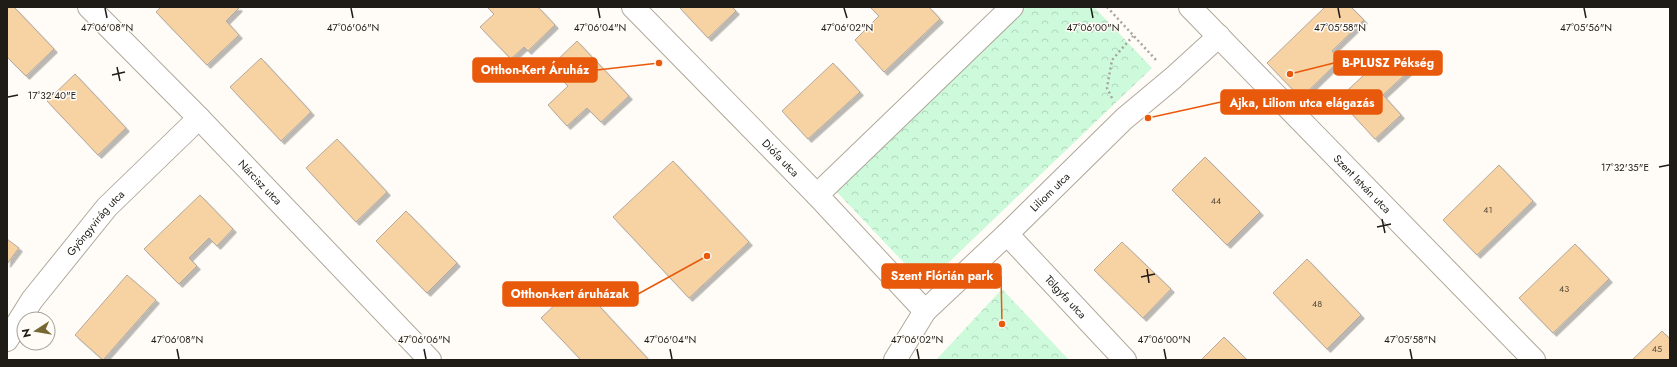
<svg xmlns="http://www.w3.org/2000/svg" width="1677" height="367" font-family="Jost,sans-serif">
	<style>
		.forest { fill: url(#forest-crowns) }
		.building { fill: #f7d2a2; stroke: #b3a99e; filter: url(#shadow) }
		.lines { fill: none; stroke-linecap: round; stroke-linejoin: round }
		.minor-casing { stroke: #b1a89c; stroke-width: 24 }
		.secondary-casing { stroke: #b1a89c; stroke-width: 24 }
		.path { stroke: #a7a39e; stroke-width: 2.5; stroke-dasharray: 2 3; stroke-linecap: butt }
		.minor { stroke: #fff; stroke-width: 22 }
		.secondary { stroke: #fff; stroke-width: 22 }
		.ticks { fill: none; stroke: #1f1c17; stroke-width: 1.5 }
		.labels { text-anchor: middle; stroke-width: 3; stroke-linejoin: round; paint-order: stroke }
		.number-label { font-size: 9px; fill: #554a3a }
		.street-label { font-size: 11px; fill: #1f1c17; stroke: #fffbf6 }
		.ticks-label { font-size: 10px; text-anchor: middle; fill: #1f1c17; stroke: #fffbf6; stroke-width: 3; stroke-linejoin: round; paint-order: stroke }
		.leader { fill: none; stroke: #e8590c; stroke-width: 1.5 }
		.callout-dot { fill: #e8590c; stroke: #fffbf6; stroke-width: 1.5 }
		.callout { fill: #e8590c; stroke: #e8590c; stroke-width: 1.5 }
		.callout-label { font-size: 12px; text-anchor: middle; font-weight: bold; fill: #fff }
	</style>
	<defs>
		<pattern id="forest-crowns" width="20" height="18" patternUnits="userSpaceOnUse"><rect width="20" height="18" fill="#cdfadb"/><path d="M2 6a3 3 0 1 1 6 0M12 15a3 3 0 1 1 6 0" fill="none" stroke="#b0d6bb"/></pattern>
		<filter id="shadow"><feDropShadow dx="3.5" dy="3.5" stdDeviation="0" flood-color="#0004"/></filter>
	</defs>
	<rect width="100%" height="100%" fill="#fffbf6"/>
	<path class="forest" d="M1026 7H1094L1152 68 925 285 835 190Z
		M1002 289 1069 360H936Z"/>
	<path class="building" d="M7 7H14L54 49 26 76 7 57Z
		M161 7H238L239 8 226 21 239 35 207 65 156 12Z
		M487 7H538L555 25 528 51 524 47 511 59 480 27 494 14Z
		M679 7H732L736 11 708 38Z
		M870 7H929L940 19 884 72 855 40 879 16Z
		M1325 7H1351L1364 20 1332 51 1340 60 1301 98 1267 63Z
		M577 41 629 96 601 122 587 108 567 126 548 105 568 86 550 67Z
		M1390 51 1409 71 1383 95 1401 115 1375 139 1338 99Z
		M261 58 311 112 281 141 230 87Z
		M833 63 860 92 808 139 782 111Z
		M75 74 126 128 98 155 47 101Z
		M337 139 387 192 356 222 306 168Z
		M1205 157 1260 212 1227 245 1172 190Z
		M673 161 749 242 689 298 613 217Z
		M1499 165 1533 201 1477 255 1443 220Z
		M200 195 233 229 217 246 209 238 189 258 197 266 179 284 144 249Z
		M406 211 457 263 427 293 376 241Z
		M7 239 19 248 7 264Z
		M1122 242 1171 289 1143 318 1094 270Z
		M1575 244 1609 279 1553 333 1519 298Z
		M1307 259 1361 315 1327 349 1273 293Z
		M127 275 156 300 103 360 75 335Z
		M578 283 649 360H581L541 318Z
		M1662 331 1670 339V360H1632Z
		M1224 337 1247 360H1201Z"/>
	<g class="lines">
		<g class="minor-casing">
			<g id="minor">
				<path id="s1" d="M89 7 199 118 430 360"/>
				<path id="s2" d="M633 7 817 195 925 311"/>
				<path d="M817 195 1012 7"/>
				<path id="s3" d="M1007 234 1125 360"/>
				<path id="s4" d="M7 340 32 300 107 207 199 118"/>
				<path id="s5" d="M895 360 925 311 1007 234 1124 119 1173 78 1219 36"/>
			</g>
		</g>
		<g class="secondary-casing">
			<g id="secondary">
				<path id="s6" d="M1190 7 1534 360"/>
			</g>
		</g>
		<path class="path" d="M1107 7 1157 61
			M1112 98 1107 88 1112 60 1133 36"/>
		<use href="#minor" class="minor"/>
		<use href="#secondary" class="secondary"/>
	</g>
	<path class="ticks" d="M105 8 107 18M351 8 353 18M598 8 600 18M844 8 847 18M1091 8 1093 18M1338 8 1340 18M1584 8 1586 18M117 67 120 81M112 75 125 72M8 97 18 95M1659 167 1669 165M1382 219 1385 233M1377 227 1391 224M1147 269 1149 283M1141 277 1155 274M177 349 179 359M424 349 426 359M670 349 672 359M917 349 919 359M1164 349 1166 359M1410 349 1412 359"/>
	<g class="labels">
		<g class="number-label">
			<text x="1216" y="204">44</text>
			<text x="1488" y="213">41</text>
			<text x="1564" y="292">43</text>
			<text x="1317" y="307">48</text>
			<text x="1657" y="352">45</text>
		</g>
		<g class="street-label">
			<text dy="4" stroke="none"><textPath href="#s2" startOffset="211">Diófa utca</textPath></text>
			<text dy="4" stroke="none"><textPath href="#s1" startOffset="245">Nárcisz utca</textPath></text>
			<text dy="4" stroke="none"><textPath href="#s6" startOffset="247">Szent István utca</textPath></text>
			<text dy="4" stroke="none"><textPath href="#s5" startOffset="230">Liliom utca</textPath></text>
			<text dy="4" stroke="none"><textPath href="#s4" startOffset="147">Gyöngyvirág utca</textPath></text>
			<text dy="4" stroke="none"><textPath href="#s3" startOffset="86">Tölgyfa utca</textPath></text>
		</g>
	</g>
	<g class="ticks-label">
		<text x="107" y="31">47°06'08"N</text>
		<text x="353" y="31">47°06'06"N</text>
		<text x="600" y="31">47°06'04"N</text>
		<text x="847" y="31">47°06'02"N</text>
		<text x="1093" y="31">47°06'00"N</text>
		<text x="1340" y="31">47°05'58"N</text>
		<text x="1586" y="31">47°05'56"N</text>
		<text x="52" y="99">17°32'40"E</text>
		<text x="1625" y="171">17°32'35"E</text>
		<text x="177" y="343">47°06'08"N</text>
		<text x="424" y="343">47°06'06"N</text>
		<text x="670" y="343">47°06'04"N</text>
		<text x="917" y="343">47°06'02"N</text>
		<text x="1164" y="343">47°06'00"N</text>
		<text x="1410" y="343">47°05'58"N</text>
	</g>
	<path class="leader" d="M1290 74L1334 63M659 63L597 70M1148 118L1221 102M1002 324L1001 276M707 256L638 294"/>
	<g class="callout-dot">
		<circle cx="1290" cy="74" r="4"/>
		<circle cx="659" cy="63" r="4"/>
		<circle cx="1148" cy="118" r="4"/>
		<circle cx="1002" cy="324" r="4"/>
		<circle cx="707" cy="256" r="4"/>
	</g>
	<g class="callout">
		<rect x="1334" y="51" width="108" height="24" rx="4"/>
		<rect x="473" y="58" width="124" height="24" rx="4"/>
		<rect x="1221" y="90" width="161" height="24" rx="4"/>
		<rect x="882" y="264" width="119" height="24" rx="4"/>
		<rect x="503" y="282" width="135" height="24" rx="4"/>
	</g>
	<g class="callout-label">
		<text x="1388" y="67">B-PLUSZ Pékség</text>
		<text x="535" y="74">Otthon-Kert Áruház</text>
		<text x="1302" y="107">Ajka, Liliom utca elágazás</text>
		<text x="942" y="280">Szent Flórián park</text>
		<text x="570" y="298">Otthon-kert áruházak</text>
	</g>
	<rect width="1677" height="367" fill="none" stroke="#1f1c17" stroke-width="16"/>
	<g transform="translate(36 331) rotate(258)"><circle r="19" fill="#fffbf6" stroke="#a5a29d"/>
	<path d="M0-3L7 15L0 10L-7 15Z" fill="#766735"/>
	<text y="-6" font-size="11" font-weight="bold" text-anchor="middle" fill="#1f1c17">N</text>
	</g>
</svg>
